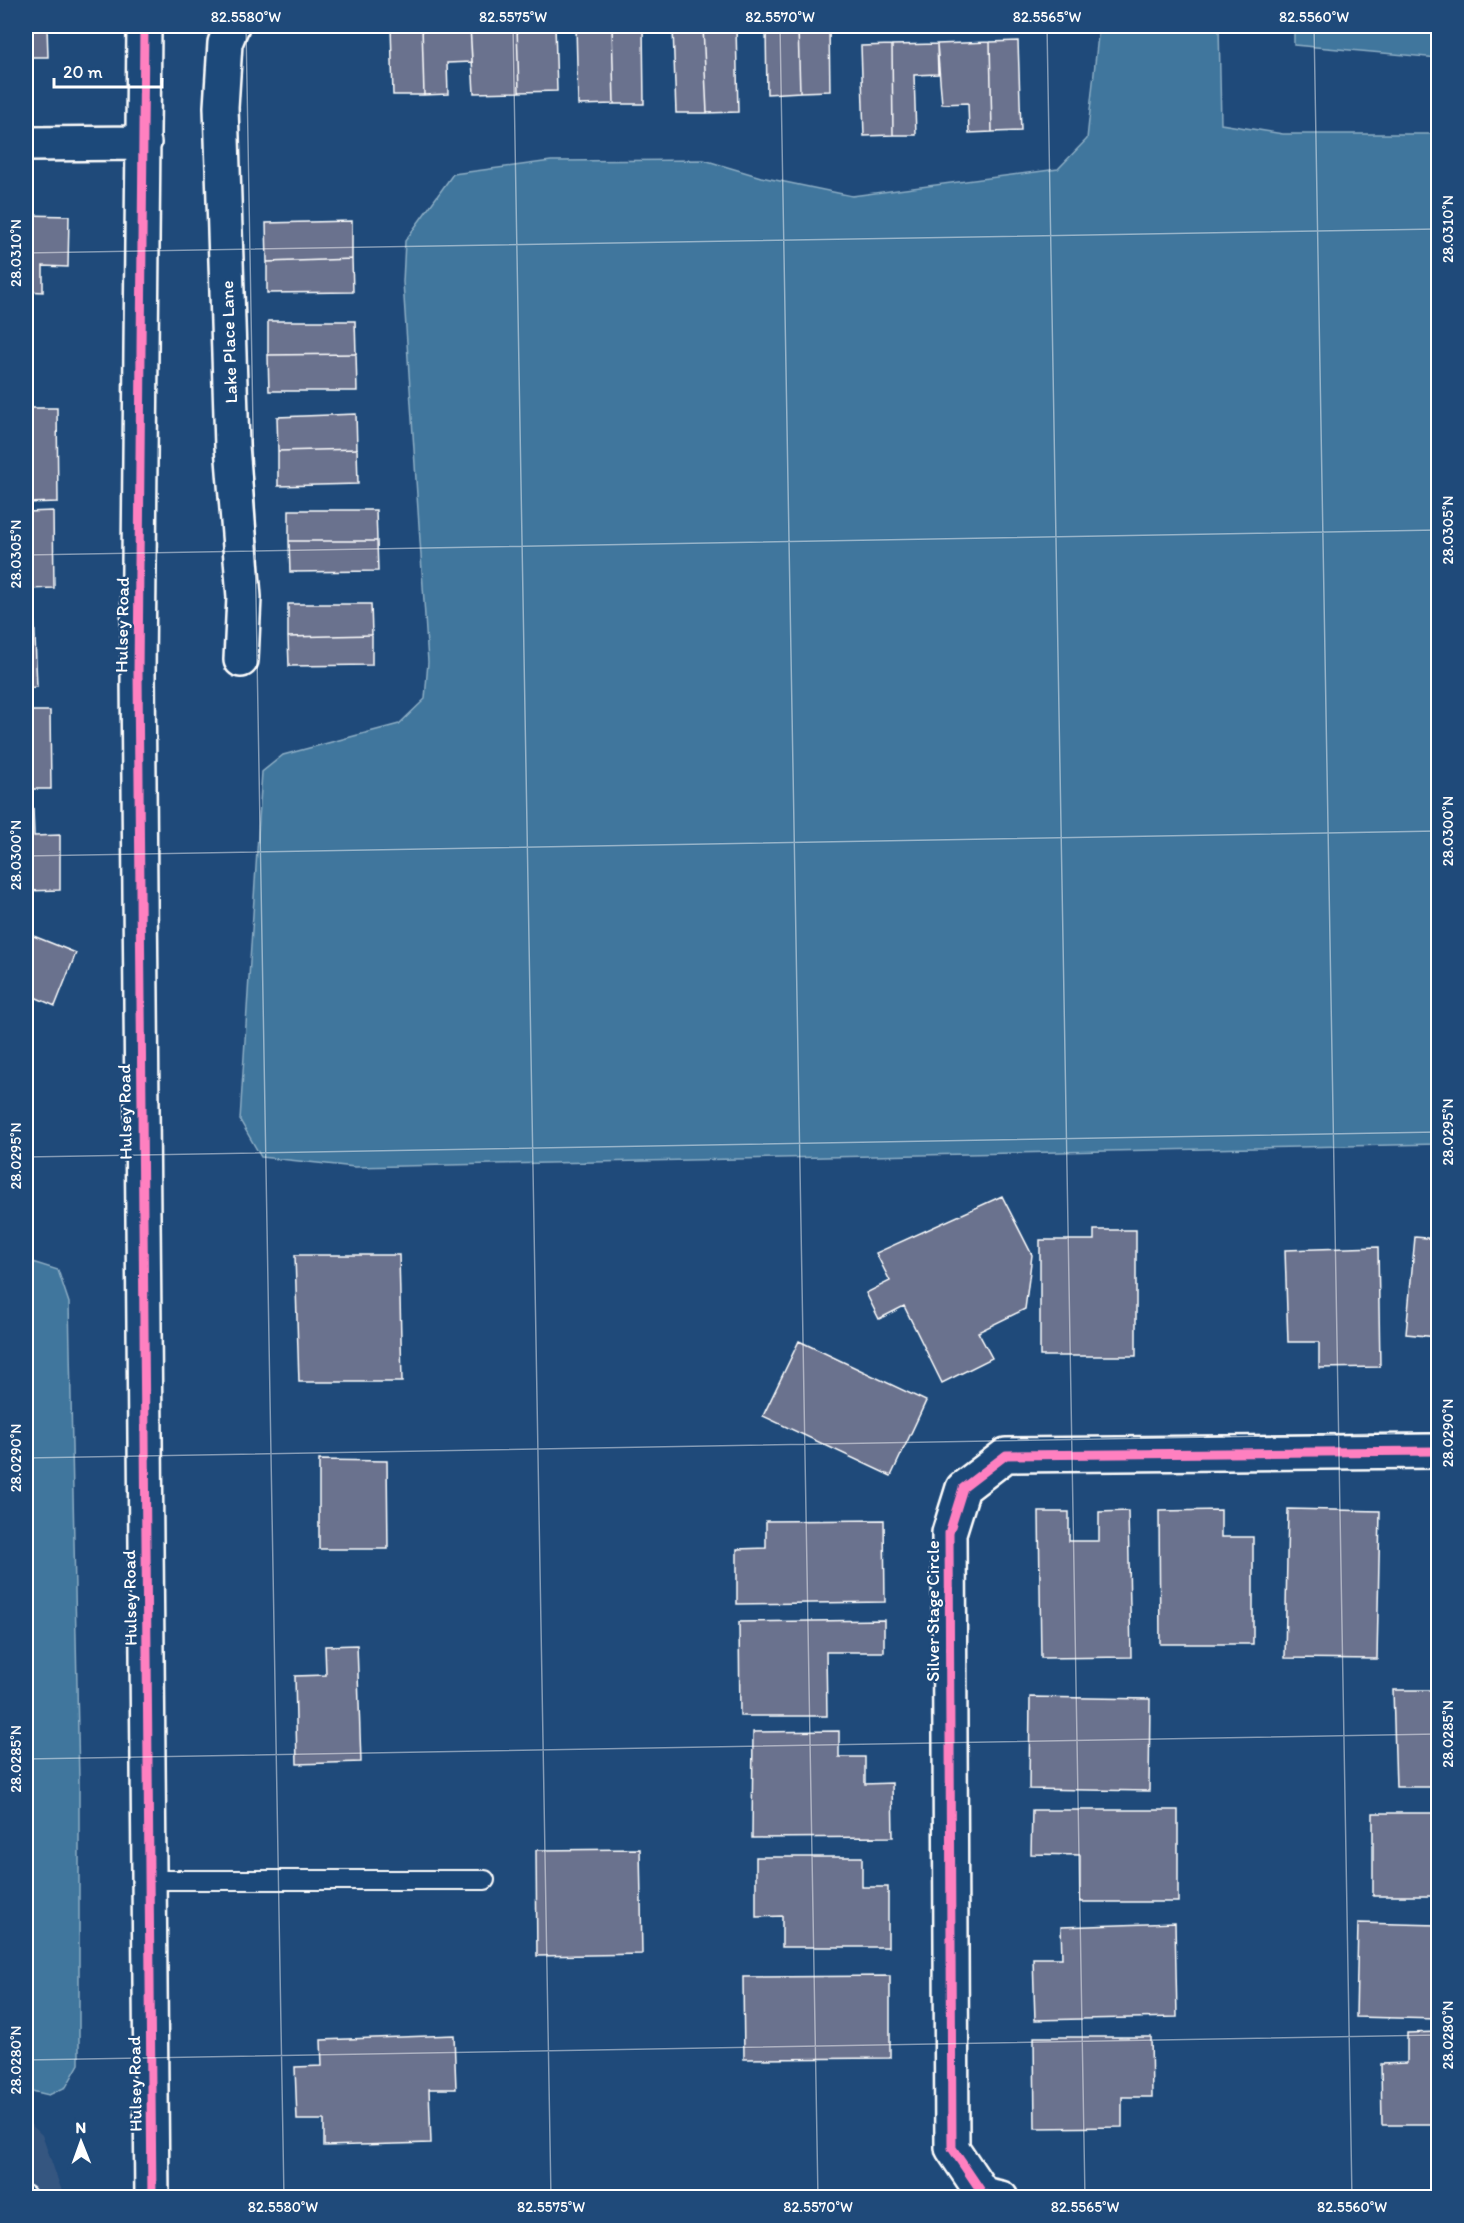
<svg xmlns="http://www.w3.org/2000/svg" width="1464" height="2223" font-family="Itim,sans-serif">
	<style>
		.built { fill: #365680 }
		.water { fill: #40769d; stroke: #8cadc4; stroke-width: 1.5 }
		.building { fill: #6a728e; stroke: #fff; stroke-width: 1.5 }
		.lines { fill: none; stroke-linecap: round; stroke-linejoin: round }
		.service-casing { stroke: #fff; stroke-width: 22 }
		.minor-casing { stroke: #fff; stroke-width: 38 }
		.service { stroke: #1f4a7a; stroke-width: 18 }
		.minor { stroke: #1f4a7a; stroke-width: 33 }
		.cycleway-casing { stroke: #1f4a7a; stroke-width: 13 }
		.cycleway { stroke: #ff80c0; stroke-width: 9 }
		.ticks { fill: none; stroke: #fff; stroke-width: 1.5; stroke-opacity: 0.45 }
		.labels { text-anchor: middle; stroke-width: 4.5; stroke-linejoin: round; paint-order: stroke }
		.street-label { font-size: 18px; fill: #fff; stroke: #1f4a7a }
		.neatline { fill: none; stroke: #fff; stroke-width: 2 }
		.ticks-label { font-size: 15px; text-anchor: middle; fill: #fff }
	</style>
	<rect width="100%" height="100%" fill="#1f4a7a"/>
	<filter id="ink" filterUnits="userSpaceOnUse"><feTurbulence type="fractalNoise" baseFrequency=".0167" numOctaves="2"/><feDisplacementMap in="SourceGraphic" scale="12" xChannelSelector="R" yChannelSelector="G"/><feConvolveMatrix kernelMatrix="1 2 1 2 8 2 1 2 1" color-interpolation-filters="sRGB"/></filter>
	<g filter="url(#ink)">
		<path class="built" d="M26 2120 42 2135 64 2197H26Z"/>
		<path class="water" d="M1099 26H1219L1221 124 1283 134H1438V1144L355 1167 261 1157 240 1120 262 772 283 755 399 724 425 699 428 662 403 282 405 241 453 174 551 161 704 160 761 177 852 196 1058 169 1087 139Z
			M1294 26H1438V58L1294 45Z
			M26 1260 58 1270 69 1303 79 1781V2064L66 2087 49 2095 28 2090 26 2085Z"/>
		<path class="building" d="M26 26H47L48 57H26Z
			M391 26H422L424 95H393Z
			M422 26H470L472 62 447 63 448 94 424 95Z
			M470 26H517L519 92 474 93Z
			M517 26H555L557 91 519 92Z
			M576 26H612L614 104 578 105Z
			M612 26H643L644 104H614Z
			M703 27 707 113H676L673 28Z
			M703 27H736L738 112 707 113Z
			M829 28 830 91 800 92 798 29Z
			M766 29H798L800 92 767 94Z
			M1018 41 1021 131 992 132 990 42Z
			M990 42 992 132 969 133 968 103 942 104 937 44Z
			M937 44 938 74 914 75 916 135H893L892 45Z
			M892 45 893 135 864 136 861 46Z
			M26 215 69 216 68 267 43 266V292L26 291Z
			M352 221V259L267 262 266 223Z
			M352 259 353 292 267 293V262Z
			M268 321H355L356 354 268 355Z
			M356 354 357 391H269L268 355Z
			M26 408H57L58 502 26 503Z
			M356 414 357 449 278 451 277 417Z
			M357 449 358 484 278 486V451Z
			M289 510H376L377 541H289Z
			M53 511 54 588 26 589V512Z
			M289 541H377L378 571 290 572Z
			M288 604H371L372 635 288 637Z
			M26 612H34L37 687 26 688Z
			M372 635V665L289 666 288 637Z
			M26 711H50L51 789H26Z
			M26 808H33L34 836 60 835V890L26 891Z
			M26 933 76 953 55 1006 30 995 26 1005Z
			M1002 1196 1032 1255 1025 1309 978 1332 992 1358 942 1383 904 1306 879 1319 866 1293 890 1281 876 1253Z
			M1094 1230H1136V1356H1040V1240H1094Z
			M1415 1237 1438 1239V1364L1435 1363 1437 1337 1406 1334Z
			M1378 1247 1380 1367 1319 1368V1342H1288L1285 1250Z
			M295 1255H399L402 1382H299Z
			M799 1341 926 1401 891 1476 763 1416Z
			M319 1460 387 1461 388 1549H319Z
			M1288 1509 1380 1511 1377 1659 1285 1658Z
			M1221 1510V1537H1253V1644H1160L1159 1511Z
			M1128 1511 1131 1657 1041 1658 1039 1512H1069V1541H1099V1512Z
			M884 1520 885 1602 737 1604V1549L766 1548V1521Z
			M884 1620V1652H826L827 1716H740L739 1622Z
			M357 1645 361 1762 297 1764 295 1676 326 1675 325 1646Z
			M1393 1690H1438V1787H1396Z
			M1030 1697 1150 1699 1149 1791 1029 1789Z
			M839 1731V1757H865V1784L892 1783 893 1837 752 1838 753 1732Z
			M1032 1810H1178V1902H1080V1855L1031 1854Z
			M1373 1813H1438V1896H1373Z
			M640 1849 642 1954 537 1956 536 1850Z
			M756 1857H862V1887H888V1947H782V1916L756 1917Z
			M1175 1923 1177 2017 1035 2020 1033 1958H1062L1061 1927Z
			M1358 1923 1438 1925V2019L1356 2017Z
			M890 1976V2058L744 2059 743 1977Z
			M1438 2032V2125H1382L1381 2064 1407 2063V2033Z
			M454 2035 456 2089H429L431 2143 324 2146V2120H297L295 2067 322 2066 321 2040Z
			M1034 2037H1151L1152 2097H1122V2127L1035 2128Z"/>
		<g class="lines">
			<g class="service-casing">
				<path id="service" d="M149 1880H485
					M26 2195 27 2198"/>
			</g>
			<g class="minor-casing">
				<path id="minor" d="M144 26 138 674 152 2198
					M232 26 225 43 221 107 232 446 244 597 241 660
					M26 144 144 143
					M1001 2198 983 2194 952 2148 949 1533 963 1488 1006 1455 1438 1451"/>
			</g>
			<use href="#service" class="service"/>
			<use href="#minor" class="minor"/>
			<g class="cycleway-casing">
				<path id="cycleway" d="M144 26 138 674 152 2198
					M1001 2198 983 2194 952 2148 949 1533 963 1488 1006 1455 1438 1451"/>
			</g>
			<use href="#cycleway" class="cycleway"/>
		</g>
	</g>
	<path class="ticks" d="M246 26 284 2198M513 26 551 2198M780 26 818 2198M1047 26 1085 2198M1314 26 1352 2198M26 253 1438 229M26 555 1438 530M26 856 1438 831M26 1157 1438 1132M26 1458 1438 1433M26 1759 1438 1734M26 2060 1438 2035"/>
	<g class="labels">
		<g class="street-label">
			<text transform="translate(229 342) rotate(-92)" y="6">Lake Place Lane</text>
			<text transform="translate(122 625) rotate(-89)" y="6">Hulsey Road</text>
			<text transform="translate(125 1112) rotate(-91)" y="6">Hulsey Road</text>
			<text transform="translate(130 1598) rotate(-91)" y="6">Hulsey Road</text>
			<text transform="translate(933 1611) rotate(-90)" y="6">Silver Stage Circle</text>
			<text transform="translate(135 2084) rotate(-91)" y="6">Hulsey Road</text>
		</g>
	</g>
	<rect width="1464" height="2223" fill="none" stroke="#1f4a7a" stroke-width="66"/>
	<g transform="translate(81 2142) rotate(359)" stroke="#1f4a7a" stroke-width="4.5" paint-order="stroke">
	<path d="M0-4.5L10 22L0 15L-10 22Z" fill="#ffffff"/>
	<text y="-9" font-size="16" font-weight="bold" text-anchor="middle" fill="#ffffff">N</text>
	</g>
	<path d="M54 78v9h108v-9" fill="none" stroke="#ffffff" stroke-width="3"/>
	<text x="63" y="78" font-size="18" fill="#ffffff" stroke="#1f4a7a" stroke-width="4.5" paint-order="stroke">20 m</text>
	<rect x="33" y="33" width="1398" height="2157" class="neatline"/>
	<g class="ticks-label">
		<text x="246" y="22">82.5580°W</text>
		<text x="513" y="22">82.5575°W</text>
		<text x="780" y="22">82.5570°W</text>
		<text x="1047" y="22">82.5565°W</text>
		<text x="1314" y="22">82.5560°W</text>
		<text transform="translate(1448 229) rotate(-90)" y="5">28.0310°N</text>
		<text transform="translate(16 253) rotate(-90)" y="5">28.0310°N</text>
		<text transform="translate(1448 530) rotate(-90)" y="5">28.0305°N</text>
		<text transform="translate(16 554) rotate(-90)" y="5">28.0305°N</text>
		<text transform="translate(1448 831) rotate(-90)" y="5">28.0300°N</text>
		<text transform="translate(16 855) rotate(-90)" y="5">28.0300°N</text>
		<text transform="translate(1448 1132) rotate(-90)" y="5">28.0295°N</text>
		<text transform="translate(16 1156) rotate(-90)" y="5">28.0295°N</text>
		<text transform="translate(1448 1433) rotate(-90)" y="5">28.0290°N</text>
		<text transform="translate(16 1458) rotate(-90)" y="5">28.0290°N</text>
		<text transform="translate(1448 1734) rotate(-90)" y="5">28.0285°N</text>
		<text transform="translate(16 1759) rotate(-90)" y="5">28.0285°N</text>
		<text transform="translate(1448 2035) rotate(-90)" y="5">28.0280°N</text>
		<text transform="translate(16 2060) rotate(-90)" y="5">28.0280°N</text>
		<text x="283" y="2212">82.5580°W</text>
		<text x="551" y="2212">82.5575°W</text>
		<text x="818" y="2212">82.5570°W</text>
		<text x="1085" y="2212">82.5565°W</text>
		<text x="1352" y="2212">82.5560°W</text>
	</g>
</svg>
